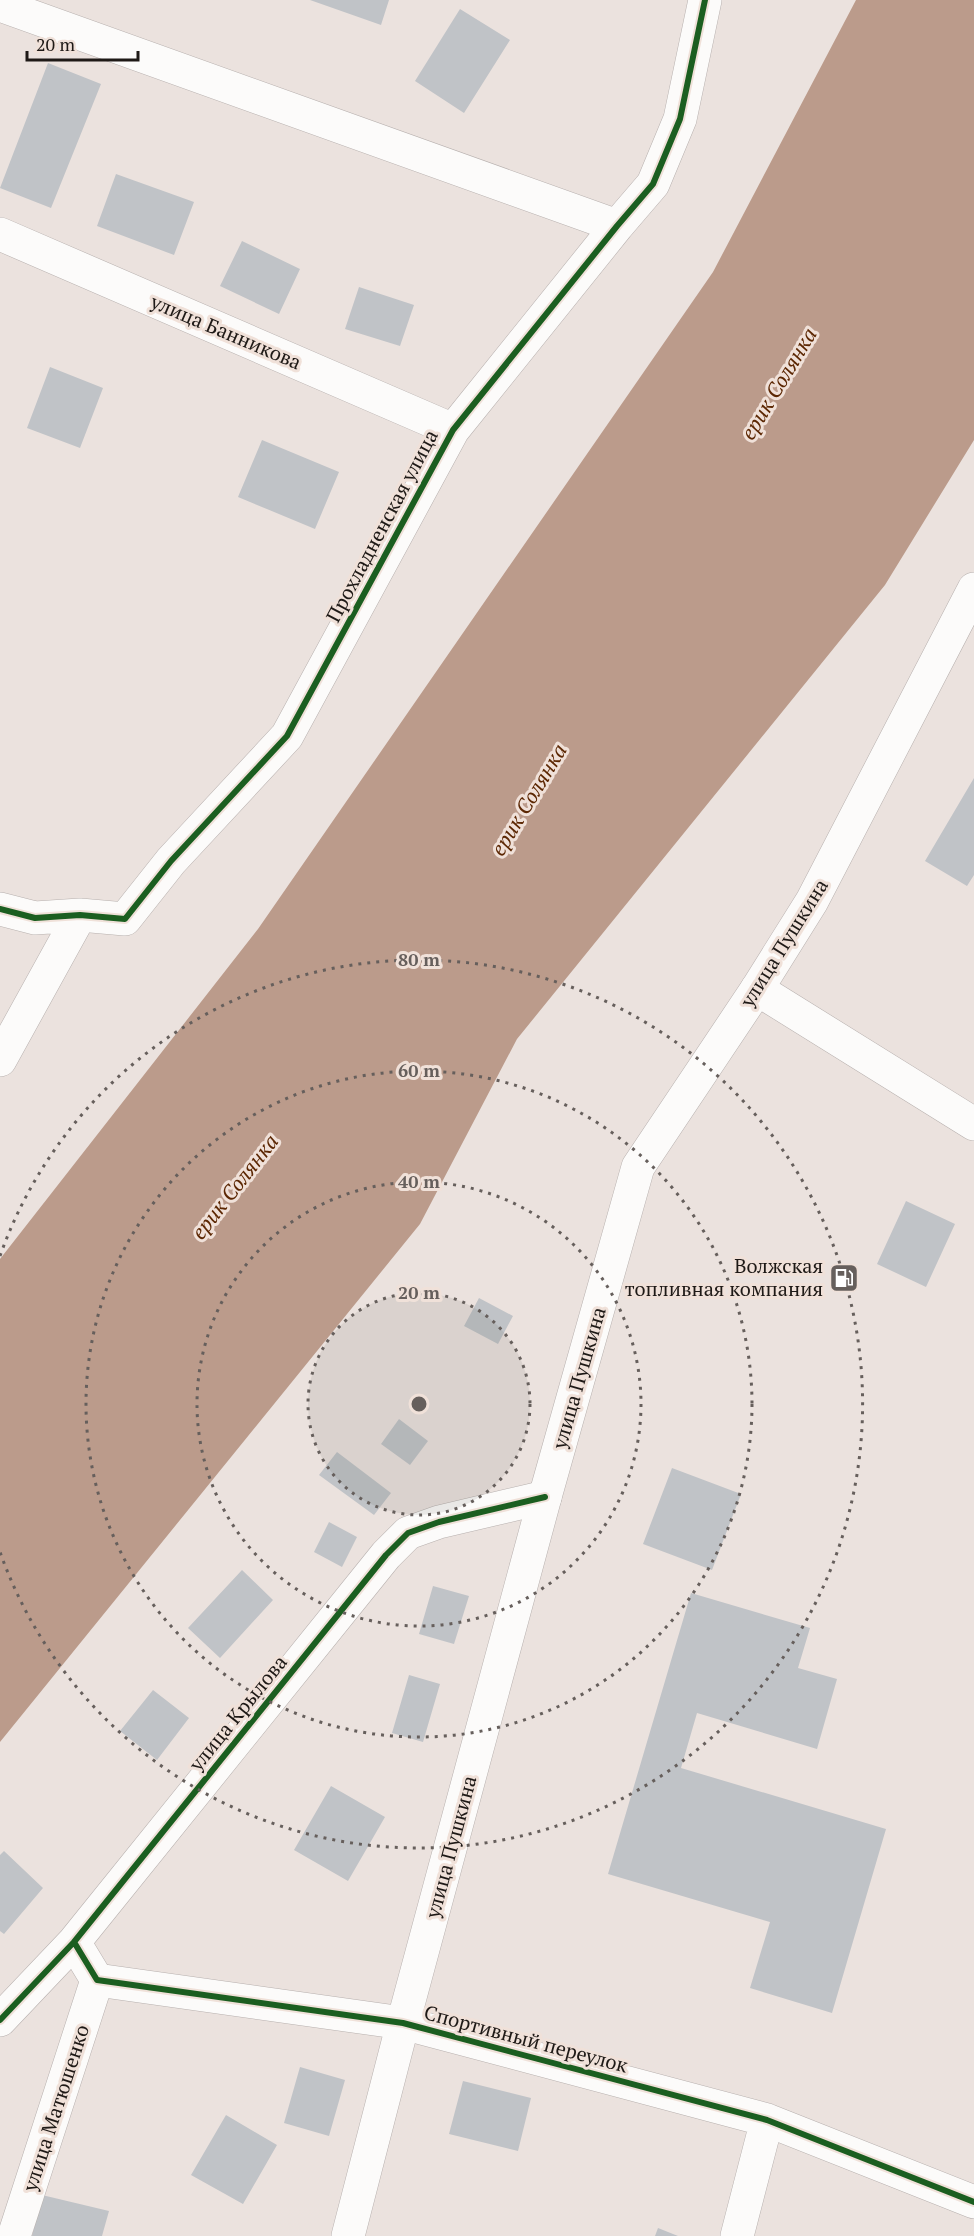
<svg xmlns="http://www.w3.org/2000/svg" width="974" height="2236" font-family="'PT Serif',serif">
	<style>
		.water { fill: #bb9b8b }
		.building { fill: #c0c3c7 }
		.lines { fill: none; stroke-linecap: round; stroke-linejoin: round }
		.minor-casing { stroke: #b7b0ae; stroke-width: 34 }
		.major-casing { stroke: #b7b0ae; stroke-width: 34 }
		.minor { stroke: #fcfbfa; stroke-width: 33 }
		.major { stroke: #fcfbfa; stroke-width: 33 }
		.cycleway-casing { stroke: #f0e1d9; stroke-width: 10 }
		.cycleway { stroke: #1b5e20; stroke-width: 6 }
		.ring { fill: none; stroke: #665f5c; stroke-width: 3; stroke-dasharray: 3 6 }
		.labels { text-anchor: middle; stroke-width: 6; stroke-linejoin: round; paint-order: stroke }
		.street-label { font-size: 20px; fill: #1e1916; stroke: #f0e1d9 }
		.poi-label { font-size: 20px; fill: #1e1916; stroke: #f0e1d9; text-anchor: end }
		.water-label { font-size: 21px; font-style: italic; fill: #5c2703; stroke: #f0e1d9 }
		.centre { fill: #665f5c; stroke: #f0e1d9; stroke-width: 3 }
		.ring-label { font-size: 18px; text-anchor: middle; font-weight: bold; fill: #665f5c; stroke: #f0e1d9; stroke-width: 6; stroke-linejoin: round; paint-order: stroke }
	</style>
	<rect width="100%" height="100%" fill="#ebe2de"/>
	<path class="water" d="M856 0H974V440L885 585 517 1039 420 1224 0 1742V1259L258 929 713 272Z"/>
	<path class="building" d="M310 0H389L381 25Z
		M460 9 510 40 464 113 415 81Z
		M48 63 101 84 51 208 0 188Z
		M116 174 194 202 174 255 97 226Z
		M242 241 300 269 279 314 220 286Z
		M359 287 414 305 400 346 345 329Z
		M50 367 103 388 80 448 27 428Z
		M262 440 339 472 315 529 238 497Z
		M974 778V875L967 886 925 861Z
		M906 1201 955 1224 926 1287 877 1264Z
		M479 1298 513 1316 498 1344 464 1326Z
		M399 1419 428 1441 410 1465 381 1444Z
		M337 1452 391 1493 374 1515 319 1475Z
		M672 1468 741 1494 712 1570 643 1544Z
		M329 1522 357 1537 342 1567 314 1552Z
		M242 1570 273 1600 220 1658 188 1628Z
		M433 1586 469 1596 454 1644 419 1634Z
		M691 1593 810 1628 798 1668 837 1679 817 1749 697 1713 681 1768 886 1829 832 2013 750 1988 770 1922 608 1874Z
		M409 1675 440 1684 423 1742 392 1733Z
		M153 1690 189 1718 157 1760 120 1731Z
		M331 1786 385 1817 348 1881 294 1850Z
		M4 1851 43 1888 4 1934 0 1931V1855Z
		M300 2067 345 2080 329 2136 284 2123Z
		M463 2081 531 2098 518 2151 449 2134Z
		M226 2115 277 2145 243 2204 191 2175Z
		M42 2195 109 2211 102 2236H32Z
		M658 2228 678 2236H655Z"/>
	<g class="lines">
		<g class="minor-casing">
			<path id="minor" d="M0 5 617 226
				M0 234 453 430
				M0 909 35 918 80 915 125 919 171 861 287 736 453 430 617 226 653 184 680 119 705 0
				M757 989 974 1124
				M0 1060 80 915
				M74 1942 97 1980 403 2023 767 2120 974 2202
				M0 2020 74 1942 386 1555 408 1533 439 1522 545 1497
				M14 2236 97 1980
				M737 2236 767 2120"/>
		</g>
		<g class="major-casing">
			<path id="major" d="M348 2236 403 2023 545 1497 638 1167 757 989 812 901 974 589"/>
		</g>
		<use href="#minor" class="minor"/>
		<use href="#major" class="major"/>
		<g class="cycleway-casing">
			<path id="cycleway" d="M0 909 35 918 80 915 125 919 171 861 287 736 453 430 617 226 653 184 680 119 705 0
				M74 1942 97 1980 403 2023 767 2120 974 2202
				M0 2020 74 1942 386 1555 408 1533 439 1522 545 1497"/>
		</g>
		<use href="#cycleway" class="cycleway"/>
	</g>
	<circle cx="419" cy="1404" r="111" fill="#665f5c" fill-opacity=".12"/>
	<g class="ring">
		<circle cx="419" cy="1404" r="111"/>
		<circle cx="419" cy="1404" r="222"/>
		<circle cx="419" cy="1404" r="333"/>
		<path d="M0 1256A444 444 0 1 1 0 1552"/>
	</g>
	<defs>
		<g id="fuel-square" transform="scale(1.5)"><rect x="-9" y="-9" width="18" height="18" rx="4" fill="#665f5c" stroke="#f0e1d9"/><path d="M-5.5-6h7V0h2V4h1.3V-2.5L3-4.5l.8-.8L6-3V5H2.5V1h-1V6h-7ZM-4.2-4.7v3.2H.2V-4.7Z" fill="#fff"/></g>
	</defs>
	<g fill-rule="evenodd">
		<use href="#fuel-square" x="844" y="1278"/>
	</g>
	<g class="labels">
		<g class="street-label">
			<text transform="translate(226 332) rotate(23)" y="7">улица Банникова</text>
			<text transform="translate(382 526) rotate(-62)" y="7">Прохладненская улица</text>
			<text transform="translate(784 943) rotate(-58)" y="7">улица Пушкина</text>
			<text transform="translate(579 1378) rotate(-74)" y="7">улица Пушкина</text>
			<text transform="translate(238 1713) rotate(-51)" y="7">улица Крылова</text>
			<text transform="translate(451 1847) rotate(-75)" y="7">улица Пушкина</text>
			<text transform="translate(526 2039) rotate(15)" y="7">Спортивный переулок</text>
			<text transform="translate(56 2108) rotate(-72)" y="7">улица Матюшенко</text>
		</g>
		<g class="poi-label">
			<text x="823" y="1273">Волжская<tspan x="823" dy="23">топливная компания</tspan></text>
		</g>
		<g class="water-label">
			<text transform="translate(779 384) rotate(-59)" y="7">ерик Солянка</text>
			<text transform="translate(529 800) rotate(-59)" y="7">ерик Солянка</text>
			<text transform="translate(235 1187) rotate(-52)" y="7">ерик Солянка</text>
		</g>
	</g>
	<circle cx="419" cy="1404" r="9" class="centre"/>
	<g class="ring-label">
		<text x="419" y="966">80 m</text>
		<text x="419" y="1077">60 m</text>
		<text x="419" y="1188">40 m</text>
		<text x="419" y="1299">20 m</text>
	</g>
	<path d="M27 51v9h111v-9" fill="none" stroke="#1e1916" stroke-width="3"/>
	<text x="36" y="51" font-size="18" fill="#1e1916" stroke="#f0e1d9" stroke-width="4.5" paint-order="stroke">20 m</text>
</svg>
